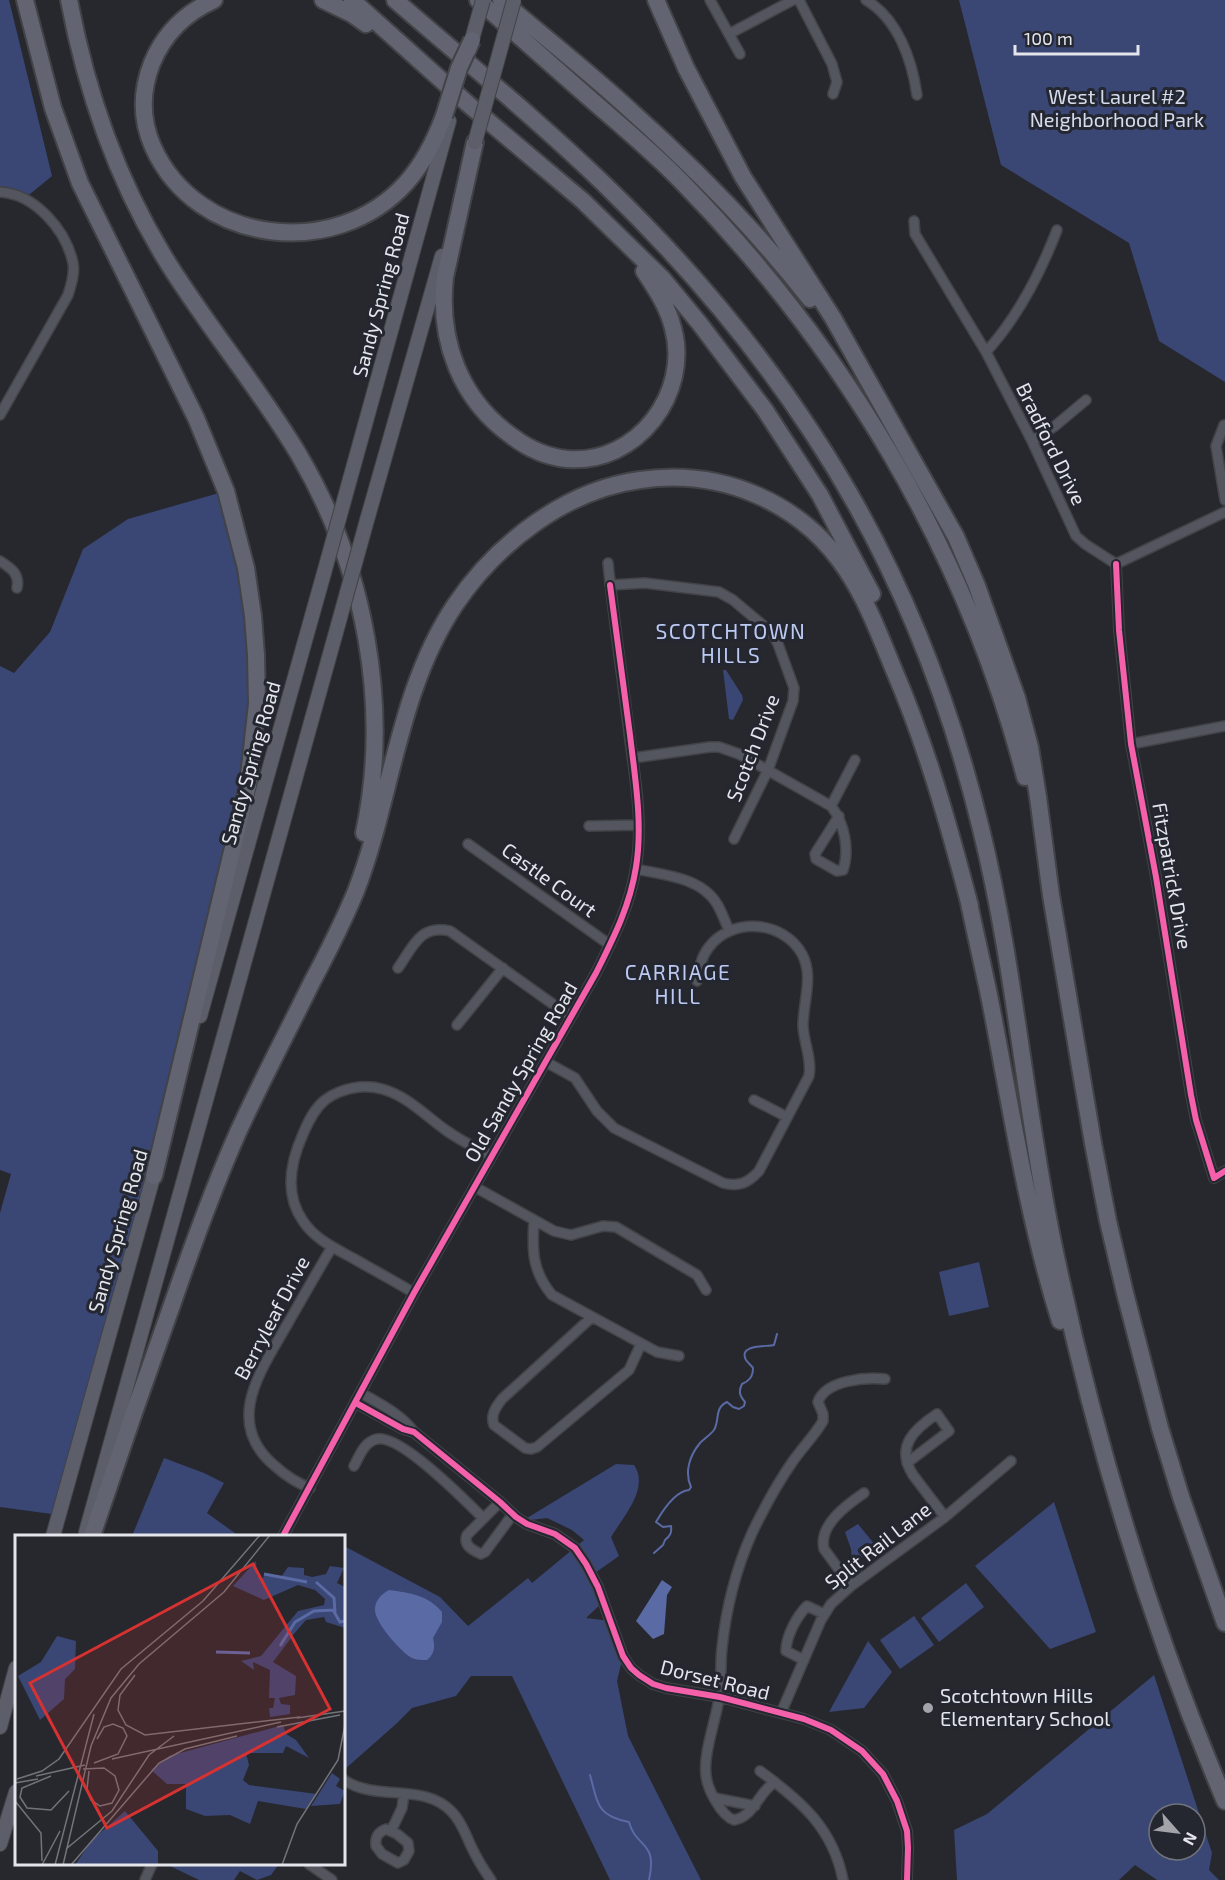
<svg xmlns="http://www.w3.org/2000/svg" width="1225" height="1880" font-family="'Exo 2',sans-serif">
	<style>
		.green { fill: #3a4674; fill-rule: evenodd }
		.water { fill: #5a6aa4 }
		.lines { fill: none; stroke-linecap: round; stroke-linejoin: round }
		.stream { stroke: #5a6aa4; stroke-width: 2 }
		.street-casing { stroke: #424347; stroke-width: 12 }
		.primary-casing { stroke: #424347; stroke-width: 16 }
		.highway-casing { stroke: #424347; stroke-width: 20 }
		.street { stroke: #53565f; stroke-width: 9 }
		.primary { stroke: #5c5f69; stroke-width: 14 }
		.highway { stroke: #626471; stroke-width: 16 }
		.primary-bridge-casing { stroke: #424347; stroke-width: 16; stroke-linecap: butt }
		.highway-bridge-casing { stroke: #424347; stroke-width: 20; stroke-linecap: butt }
		.primary-bridge { stroke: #5c5f69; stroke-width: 14 }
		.highway-bridge { stroke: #626471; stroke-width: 16 }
		.cycleway-casing { stroke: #242730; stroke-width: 10 }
		.cycleway { stroke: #f560ab; stroke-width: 6 }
		.poi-dot { fill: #a2a4a9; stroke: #242730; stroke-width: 2 }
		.labels { text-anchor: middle; stroke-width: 6; stroke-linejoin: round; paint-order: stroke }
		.park-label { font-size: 20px; fill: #d5dcee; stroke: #242730 }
		.street-label { font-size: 20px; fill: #e4e6ec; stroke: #242730 }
		.poi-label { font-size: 20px; fill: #e4e6ec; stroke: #242730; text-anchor: start }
		.neighbourhood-label { font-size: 21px; letter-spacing: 1.5px; fill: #bccaf3; stroke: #242730 }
		.inset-river { fill: none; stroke: #5a6aa4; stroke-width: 3 }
		.inset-road { fill: none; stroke: #737479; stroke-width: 1.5 }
		.view { fill: #d73232; fill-opacity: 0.15; stroke: #d73232; stroke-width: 3 }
		.inset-edge { fill: none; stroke: #e4e6ec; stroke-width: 3 }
	</style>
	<rect width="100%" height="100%" fill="#27282d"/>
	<path class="green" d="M0 0H9L52 176 24 199 0 197Z
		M959 0H1225V382L1159 341 1129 243 1001 165Z
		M226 491 253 616 248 785 59 1515 0 1507V1213L11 1174 0 1170V666L14 673 50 632 83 549 128 519Z
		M723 670H726L742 695 743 700 733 720 729 719Z
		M979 1262 989 1307 949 1316 939 1272Z
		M164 1458 204 1473 224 1483 207 1513 239 1536H132Z
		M616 1464 634 1465C650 1488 623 1517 611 1537L619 1556 592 1575 604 1601 586 1618 611 1621 623 1656 617 1681 628 1736 701 1880H610L512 1676H471L456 1696 412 1708 396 1724 344 1770V1546L440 1597 468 1626 528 1578 532 1583 584 1540 572 1530 547 1518 522 1521Z
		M1054 1502 1096 1632 1050 1649 975 1566Z
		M858 1524 876 1546 861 1558 852 1559 851 1549 845 1532Z
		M966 1583 984 1607 939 1642 921 1618Z
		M914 1616 934 1645 900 1669 880 1640Z
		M868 1641 892 1672 864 1708 829 1712Z
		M1154 1675 1212 1853 1209 1870 1219 1880H1157L1135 1865 1119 1880H957L954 1830 987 1814ZM1159 1814H1195V1850H1159Z
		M166 1864H279L271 1875 257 1880 240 1871 234 1880H199Z"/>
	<path class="water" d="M662 1580 672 1587 667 1595 664 1634 653 1639 636 1621Z
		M389 1590C410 1593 428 1595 442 1612V1622L433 1638C435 1647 435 1653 427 1660 422 1660 416 1660 412 1658 401 1652 373 1621 375 1608 376 1599 382 1594 389 1590Z"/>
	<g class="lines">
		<path class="stream" d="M654 1553 663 1545 665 1540C670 1536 672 1533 671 1526L663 1527 656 1522C663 1510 676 1491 689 1490L691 1487C684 1472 690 1455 700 1443 704 1439 710 1435 714 1430 720 1420 714 1408 727 1402L733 1407 739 1409 744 1406 745 1402C740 1396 738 1392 742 1384 749 1381 753 1377 753 1368 751 1365 748 1363 746 1360 738 1344 766 1347 774 1345L777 1334
			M852 1575 860 1570
			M590 1775C598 1804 597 1816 629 1822 636 1849 658 1840 649 1880"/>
		<g class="street-casing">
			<path id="street" d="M710 0 740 54
				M799 0 832 64 837 82 833 94
				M866 0C898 19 912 60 917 95
				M729 34 793 0
				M0 192C35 194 66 230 73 263 75 274 71 285 68 295L0 415
				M914 221 915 234 986 352 1032 441 1076 536 1085 544 1116 564
				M986 352C1018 317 1040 274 1057 230
				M1224 425 1216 446 1225 500
				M1032 441 1055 426 1086 400
				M0 561C11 568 20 574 17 588
				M1116 564 1119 630 1131 744 1156 877 1191 1095 1196 1120 1214 1178 1225 1171
				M1116 564 1225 512
				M610 585 645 583 719 592 733 600 765 627 774 636 778 644 794 688 793 701 768 770 734 839
				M1131 744 1225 726
				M633 758 710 747H719L739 754 831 806C844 822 850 849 843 870L837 871 816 859 815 854 839 816
				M831 806 855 760
				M589 826 639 825
				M468 844 610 945
				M636 869C663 875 701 877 717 904 722 912 725 922 729 930
				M398 968C413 947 420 924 450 931L571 1017
				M457 1025 503 968
				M546 1062 575 1078 597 1111 614 1128 723 1183C739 1187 748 1183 759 1171L809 1076C812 1059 804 1043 803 1026 803 1002 814 976 802 954 783 920 732 917 709 947 701 957 699 969 697 981
				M754 1100 787 1117
				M475 1187 554 1231 571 1235 603 1226 616 1227 697 1275 706 1290
				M534 1220C532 1250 532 1271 552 1295L657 1352 679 1356
				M414 1293C396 1282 377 1272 358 1261 339 1250 316 1241 303 1221 284 1194 290 1163 303 1134 308 1122 314 1109 325 1100 341 1088 363 1084 382 1089 406 1095 427 1117 447 1131 461 1141 476 1148 491 1156
				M592 1317 502 1399C496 1407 490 1415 494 1425L525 1448 531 1449 537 1447 629 1370 641 1344
				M361 1393C380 1404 401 1414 414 1432
				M356 1403 403 1429 414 1432 500 1502 516 1517 527 1524 555 1534 575 1548 586 1564 598 1587 623 1656 631 1668 639 1675 653 1684 666 1688 720 1697 804 1719 831 1730 862 1751 883 1774 897 1801 907 1831 908 1848 907 1880
				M907 1463 949 1431 937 1414C914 1429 895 1447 913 1475L945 1517
				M354 1466C360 1455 364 1442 377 1439 400 1434 466 1501 483 1518
				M310 1488C297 1483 286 1476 275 1466 222 1422 262 1369 288 1323 303 1297 317 1272 332 1247
				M500 1502 467 1535C463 1545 472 1550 481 1554L485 1552 513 1514
				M283 1536 414 1293 596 973C613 939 630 906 636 867 643 826 636 782 630 740 623 681 614 622 608 563
				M851 1586 824 1549C818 1525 848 1504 864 1493
				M804 1660 786 1651C786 1636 797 1616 807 1606L824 1614
				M781 1713 821 1620 831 1604 851 1586 945 1517 1011 1461
				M760 1771C801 1801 833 1828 843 1880
				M344 1780C376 1802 424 1782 452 1812 462 1822 466 1836 472 1848 477 1859 484 1870 491 1880
				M775 1782C758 1792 755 1816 734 1820 721 1816 707 1788 706 1775 703 1754 716 1720 719 1698 722 1682 720 1665 722 1648 726 1609 736 1569 752 1533 764 1508 777 1484 793 1461 802 1448 815 1435 823 1421V1414L818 1402C825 1380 866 1377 885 1379
				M715 1798 755 1806
				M386 1829 397 1834 408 1843 409 1851 404 1860 398 1863 382 1854 376 1846C375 1837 378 1832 386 1829Z
				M391 1831 402 1808 404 1794
				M309 1864 332 1880
				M145 1880 152 1864"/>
		</g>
		<g class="primary-casing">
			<path id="primary" d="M350 479 449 121
				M367 520 442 256
				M200 1016 324 573
				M86 1532 338 625
				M53 1536 156 1167
				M0 1727 16 1668
				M0 1844 16 1792"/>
		</g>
		<g class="highway-casing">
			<path id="highway" d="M25 0 53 108 80 183 196 418 226 491 246 568 253 616 256 655 257 704 248 785 154 1176
				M69 0C86 90 116 177 163 255 205 324 258 386 299 455 365 567 391 706 364 833
				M214 0C185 13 164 34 152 63 141 91 141 120 153 147 197 245 336 261 406 183 424 163 435 140 444 116
				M323 0 352 14 366 24
				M352 0 468 104 583 201 663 279 700 324 765 410 820 495 872 594
				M395 0C464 60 537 119 603 183 682 259 753 342 813 434 892 554 947 689 981 829 1014 962 1024 1099 1051 1233 1091 1428 1147 1618 1225 1801
				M478 0C514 32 551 64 587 96 619 124 652 151 681 181 844 347 966 551 1025 777
				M501 0C544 37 589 72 630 110 695 168 756 230 810 299
				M656 0 686 68 743 177 833 318 956 537 977 586 1017 698 1030 747 1038 797 1051 895 1093 1143 1108 1221 1125 1293 1160 1428 1181 1497 1225 1623
				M475 142 445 277C438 340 460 400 513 437 529 449 548 457 567 459 637 465 691 393 673 328 668 307 656 289 644 271
				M968 898C975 932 983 966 990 1000 1011 1107 1027 1216 1060 1321
				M92 1536C118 1458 145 1380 173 1302 193 1244 214 1186 239 1130 262 1080 288 1031 312 982 328 952 343 922 356 891 392 797 398 690 455 605 496 544 565 490 640 480 721 468 802 502 847 571 867 601 880 636 894 670 927 747 949 826 970 906"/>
		</g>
		<use href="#street" class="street"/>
		<use href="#primary" class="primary"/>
		<use href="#highway" class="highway"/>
		<g class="primary-bridge-casing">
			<path id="primary-bridge" d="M469 50 483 0
				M475 142 514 0
				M324 573 350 479
				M338 625 367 520"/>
		</g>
		<g class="highway-bridge-casing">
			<path id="highway-bridge" d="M444 116 459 68 472 40"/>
		</g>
		<use href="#primary-bridge" class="primary-bridge"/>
		<use href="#highway-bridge" class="highway-bridge"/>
		<g class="cycleway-casing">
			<path id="cycleway" d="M1116 564 1119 630 1131 744 1156 877 1191 1095 1196 1120 1214 1178 1225 1171
				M356 1403 403 1429 414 1432 500 1502 516 1517 527 1524 555 1534 575 1548 586 1564 598 1587 623 1656 631 1668 639 1675 653 1684 666 1688 720 1697 804 1719 831 1730 862 1751 883 1774 897 1801 907 1831 908 1848 907 1880
				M283 1536 414 1293 596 973C613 939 630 906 636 867 643 824 635 778 630 735 623 685 617 635 610 585"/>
		</g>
		<use href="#cycleway" class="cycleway"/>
	</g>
	<circle class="poi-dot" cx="928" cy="1708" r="6"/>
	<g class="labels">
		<g class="park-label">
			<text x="1117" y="104">West Laurel #2<tspan x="1117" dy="23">Neighborhood Park</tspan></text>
		</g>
		<g class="street-label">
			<text transform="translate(381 295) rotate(-75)" y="7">Sandy Spring Road</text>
			<text transform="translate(1051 444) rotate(64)" y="7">Bradford Drive</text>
			<text transform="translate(753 748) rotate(-69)" y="7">Scotch Drive</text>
			<text transform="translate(251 763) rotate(-74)" y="7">Sandy Spring Road</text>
			<text transform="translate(1172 876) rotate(80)" y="7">Fitzpatrick Drive</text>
			<text transform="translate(549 880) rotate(36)" y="7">Castle Court</text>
			<text transform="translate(521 1072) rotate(-60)" y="7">Old Sandy Spring Road</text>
			<text transform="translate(118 1231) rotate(-74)" y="7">Sandy Spring Road</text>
			<text transform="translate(272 1318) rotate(-62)" y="7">Berryleaf Drive</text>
			<text transform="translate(878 1546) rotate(-38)" y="7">Split Rail Lane</text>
			<text transform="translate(715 1680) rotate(14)" y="7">Dorset Road</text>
		</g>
		<g class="poi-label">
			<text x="940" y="1703">Scotchtown Hills<tspan x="940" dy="23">Elementary School</tspan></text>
		</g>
		<g class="neighbourhood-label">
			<text x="731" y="639">SCOTCHTOWN<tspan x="731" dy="24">HILLS</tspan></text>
			<text x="678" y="980">CARRIAGE<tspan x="678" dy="24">HILL</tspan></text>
		</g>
	</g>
	<g transform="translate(15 1535)">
		<rect width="330" height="330" fill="#27282d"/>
		<path d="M241 26 242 41 248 43 250 38 266 42 273 32 289 33V40L297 42 311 39 315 31 329 33 322 48 330 52V93L311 87 309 82 291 85 277 101 280 105 276 103 258 127 281 141 280 160 264 163 266 169 275 170V179L255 182 254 173H258L260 163H254L255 135 238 127 239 135 226 126 246 121 283 76 309 70 310 64 300 55 283 50 249 65 218 51ZM42 101 61 106 60 134 50 144 49 164 25 185 3 141 26 127ZM268 190 271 199 281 205 294 223 271 211 268 218H231L234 230 228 245 234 250 302 259 291 274 243 266 235 289 215 280 190 281 171 274V249H152L136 235 154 221ZM317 238 325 244 321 251 330 256 325 269 296 271ZM110 276 143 316V330H60L77 305Z" fill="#3a4674"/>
		<path class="inset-river" d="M249 39 292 47M301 47 319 63 320 77M265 111 280 87 299 76 318 75 325 87 330 86M201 117 235 118"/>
		<path class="inset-road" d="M120 140 105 160 103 175 111 190 130 200 285 182M282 183 330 176M262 192 325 180M97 224 266 187M79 228 103 219 112 201 108 193 98 189 89 192 82 204M68 234 89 233 100 241 104 255 97 268 85 271 76 265 72 254 74 236M21 241 70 230M36 241 7 253 5 262 12 273 36 275 54 256M2 244 27 236 44 224 106 134 188 66 245 0M0 248 23 244M0 266 26 298 27 326M51 314 97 276 134 220 159 201M27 330 45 296M40 330 79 179M48 330 76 211 96 163 124 129 209 57 255 0M56 330 144 228 170 214 222 201M267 330 282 289 323 225 330 190"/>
		<path class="view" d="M238 29 315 174 92 293 15 148Z"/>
		<rect width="330" height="330" class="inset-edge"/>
	</g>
	<g transform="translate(1177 1832) rotate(118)"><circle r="28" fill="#242730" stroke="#71737b" stroke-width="1.5"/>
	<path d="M0-4.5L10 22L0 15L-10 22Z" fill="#a2a4a9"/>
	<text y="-9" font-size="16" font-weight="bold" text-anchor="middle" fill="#e4e6ec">N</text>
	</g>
	<path d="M1015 45v9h123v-9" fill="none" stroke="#e4e6ec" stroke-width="3"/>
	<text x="1024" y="45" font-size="18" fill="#e4e6ec" stroke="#242730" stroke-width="4.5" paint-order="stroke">100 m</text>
</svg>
